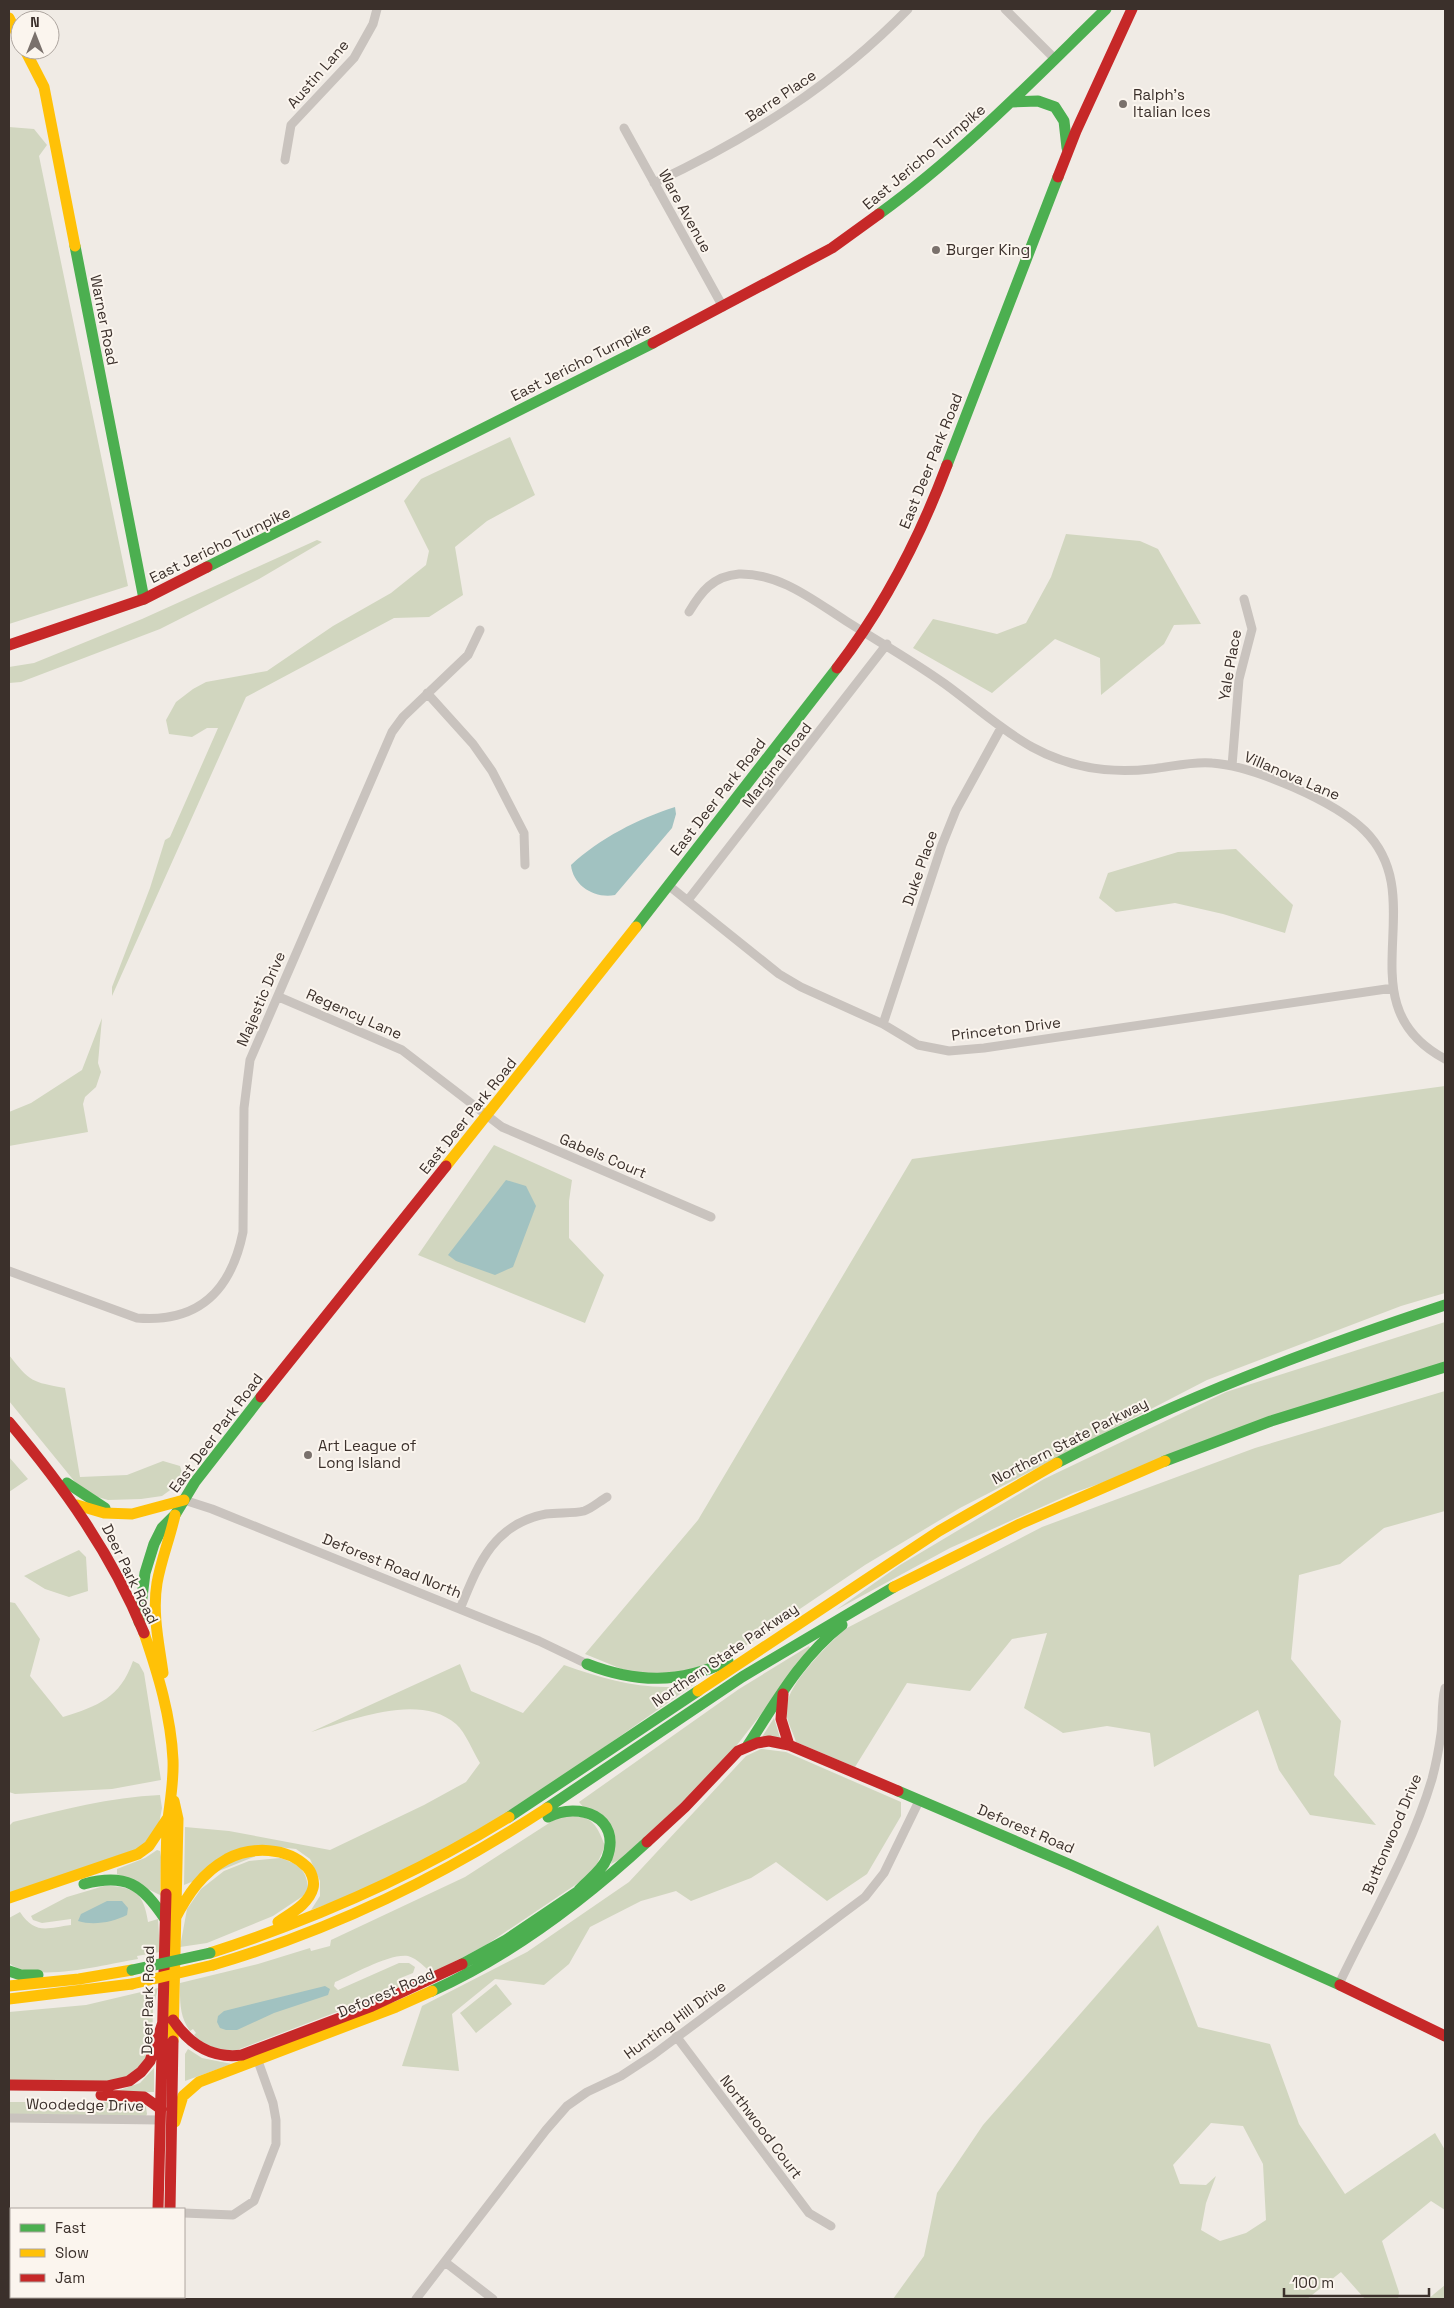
<svg xmlns="http://www.w3.org/2000/svg" width="1454" height="2308" font-family="'Space Grotesk',sans-serif">
	<style>
		.green { fill: #d1d6bf; fill-rule: evenodd }
		.water { fill: #a1c2c1 }
		.lines { fill: none; stroke-linecap: round; stroke-linejoin: round }
		.street { stroke: #c9c3be; stroke-width: 9 }
		.fast { stroke: #4caf50; stroke-width: 11 }
		.slow { stroke: #ffc107; stroke-width: 11 }
		.jam { stroke: #c62828; stroke-width: 11 }
		.fast-bridge { stroke: #4caf50; stroke-width: 11 }
		.slow-bridge { stroke: #ffc107; stroke-width: 11 }
		.poi-dot { fill: #7a716c; stroke: #fbf5ee; stroke-width: 2 }
		.labels { text-anchor: middle; stroke-width: 4; stroke-linejoin: round; paint-order: stroke }
		.street-label { font-size: 15px; fill: #3b302b; stroke: #fbf5ee }
		.poi-label { font-size: 15px; fill: #3b302b; stroke: #fbf5ee; text-anchor: start }
	</style>
	<rect width="100%" height="100%" fill="#f0ebe5"/>
	<path class="green" d="M9 127 34 129 47 145 39 156 128 586 9 624Z
		M510 437 535 495 487 521 455 547 463 595 429 617 394 618 246 697 112 996V987L150 888 165 840 170 837 218 728H207L192 737 169 734 166 720 176 702 193 689 206 682 267 671 333 626 391 593 426 565 429 551 404 501 421 479Z
		M1066 534 1140 541 1158 549 1201 624 1174 625 1164 644 1101 695 1100 658 1055 639 992 693 913 648 933 619 997 634 1026 623 1051 577Z
		M317 540 322 542 259 579 160 629 21 682 9 683V667L34 663 142 619Z
		M1236 849 1293 905 1285 933 1223 914 1175 903 1116 912 1099 898 1108 873 1178 852Z
		M102 1018 98 1063 101 1072 96 1087 85 1097 83 1104 88 1132 9 1146V1112L31 1103 82 1070Z
		M1445 1086V1293L1401 1306 1207 1380 960 1508 865 1565 742 1648 708 1669 664 1678 629 1672 585 1654 698 1520 912 1159Z
		M494 1145 572 1180 569 1201V1238L604 1275 585 1323 418 1255Z
		M1445 1322V1362L1073 1493 950 1548 836 1610 900 1565 1044 1479 1226 1392Z
		M9 1355C30 1382 32 1382 65 1388L80 1477 127 1475 163 1461 180 1466 184 1480 162 1496 141 1499 108 1500 84 1493 9 1401Z
		M1445 1391V1511L1384 1528 1340 1564 1299 1575 1291 1659 1341 1721 1334 1775 1376 1825 1310 1815 1279 1770 1258 1710 1154 1767 1150 1733 1107 1726 1063 1733 1024 1708 1047 1633 1012 1639 970 1691 907 1683 855 1767 796 1742C793 1732 785 1718 786 1708 789 1682 826 1647 845 1629L1042 1527 1255 1448Z
		M9 1457 28 1479 9 1492Z
		M79 1550 86 1557 88 1591 69 1597 45 1589 24 1576Z
		M9 1602 15 1603 40 1639 30 1676 63 1717C98 1706 120 1698 133 1661L139 1664 144 1673 161 1780 112 1789 15 1794 9 1792Z
		M809 1646 811 1650 730 1754 685 1801 619 1860 611 1864 615 1845 579 1802 739 1689Z
		M460 1664 471 1691 523 1713 564 1665C607 1680 647 1692 693 1685L532 1798 389 1882 311 1910 320 1896V1881L310 1859 296 1849 278 1847 184 1885 185 1827 229 1831 330 1850 424 1805 466 1782 480 1763C473 1752 466 1733 456 1724 419 1692 352 1720 311 1732Z
		M774 1718 780 1738 762 1737Z
		M761 1749 786 1752 901 1802V1816L867 1874 827 1901 776 1862 751 1878 691 1901 676 1891 641 1901 590 1927 569 1964 544 1985 495 1979 452 2014 459 2071 402 2066 422 2006 527 1952 629 1882 746 1756Z
		M160 1795 162 1808 159 1824 141 1848 9 1893V1826L13 1822C62 1810 110 1797 160 1795Z
		M560 1816C589 1815 595 1819 605 1846L593 1873 486 1945 433 1973C424 1968 419 1959 408 1956 390 1953 352 1975 335 1982L334 1986 338 1990 399 1963H409L415 1967 413 1973 398 1979 400 1986 392 1991 237 2050C219 2050 207 2048 194 2035L196 2033 193 2029 190 2031C179 2016 180 2000 180 1983L258 1964 310 1948 311 1951 330 1946 331 1940 465 1877Z
		M157 1850 160 1851 161 1857 160 1895 117 1874V1869L145 1858Z
		M280 1858C301 1865 306 1869 309 1892L273 1916 207 1943 180 1947 187 1909 201 1889 224 1871 249 1861Z
		M104 1886C134 1886 144 1893 148 1922L158 1919 160 1952 137 1956 138 1959C106 1964 35 1984 9 1963V1918L20 1912C35 1935 47 1928 71 1925V1919L42 1923 33 1920 31 1916 67 1897Z
		M1158 1925 1198 2027 1270 2044 1299 2124 1345 2194 1435 2133 1445 2150V2210L1431 2201 1382 2241 1399 2292 1398 2299H1365L1341 2272 1307 2299H893L924 2256 937 2193 983 2125ZM1211 2123 1243 2126 1263 2164 1266 2220 1246 2233 1220 2241 1201 2230 1206 2203 1216 2176 1206 2185 1180 2184 1173 2165Z
		M496 1984 512 2004 476 2033 460 2013Z
		M158 1988 153 2009 152 2046 146 2061 121 2081 9 2082V2012L86 2005Z
		M188 2049 202 2058 232 2064 185 2081V2054Z
		M154 2068V2092H114L140 2083Z
		M9 2102H141L146 2107 147 2114 146 2116 9 2114Z
		M9 2243H11V2297H146L137 2299H9Z
		M1445 2285V2299H1428Z"/>
	<path class="water" d="M675 807 676 814 672 828 615 895C595 899 573 886 571 865 600 838 638 819 675 807Z
		M506 1180 526 1186 536 1206 513 1267 495 1275 456 1261 448 1255Z
		M107 1901H122L128 1908 127 1915C113 1922 94 1926 78 1921L81 1914Z
		M325 1986 330 1989 328 1995 274 2013 237 2030H226L220 2028 217 2022 218 2016 224 2011Z"/>
	<g class="lines">
		<path class="street" d="M1005 9 1054 58
			M624 128 723 307
			M285 160 291 125 354 58 373 24 377 9
			M654 183C750 138 834 85 908 9
			M689 612C701 592 713 576 739 574 780 573 813 600 846 621 879 642 913 661 945 684 974 705 1001 730 1032 747 1070 768 1109 774 1151 769 1171 767 1192 761 1212 763 1254 766 1336 802 1365 831 1434 900 1342 1004 1445 1059
			M427 693 473 744 492 771 524 833 525 865
			M1232 766 1239 679 1252 629 1244 599
			M668 885 779 974 801 987 883 1024 918 1045 949 1051 984 1048 1393 988
			M688 900 887 644
			M279 997 402 1050 502 1127 711 1217
			M883 1024 942 845 956 810 1001 728
			M9 1271 137 1318C199 1323 231 1291 243 1232L244 1108 250 1060 392 732 403 717 468 655 480 630
			M184 1500 212 1509 539 1641 587 1664
			M460 1609C478 1565 493 1524 546 1514 558 1512 572 1514 584 1511 591 1509 600 1501 607 1497
			M1339 1984C1371 1917 1411 1850 1432 1779 1436 1764 1439 1748 1441 1734 1443 1718 1441 1704 1445 1688
			M676 2036 809 2213 831 2226
			M9 2118 160 2120
			M184 2213 233 2215 254 2201 276 2144V2120L273 2103 258 2061
			M445 2262 493 2299
			M416 2299 546 2130 567 2106 587 2092 621 2076 653 2055 865 1897 884 1873 919 1801"/>
		<path class="fast" d="M1012 102 1038 101 1055 107 1064 121 1067 148
			M879 214C962 154 1033 80 1106 9
			M75 246 144 599
			M947 465 1058 177
			M207 567 653 343
			M636 927 837 668
			M1165 1461 1271 1421 1445 1367
			M1057 1463C1181 1398 1312 1349 1445 1305
			M67 1483 105 1508
			M139 1622 145 1573 154 1544 162 1528 175 1515 195 1482 261 1397
			M587 1664C636 1683 680 1684 728 1661
			M748 1745C776 1702 801 1657 842 1625
			M898 1791 1071 1865 1340 1985
			M547 1808 742 1677 894 1587
			M509 1817 698 1691
			M548 1817C579 1801 622 1817 607 1858 602 1871 588 1880 579 1890
			M84 1884C126 1873 142 1884 165 1919
			M462 1964 506 1940 586 1886
			M9 1971 21 1975H38
			M432 1991C512 1955 583 1901 647 1842
			M170 2297V2299"/>
		<path class="slow" d="M9 18 20 40
			M25 50 44 87 75 246
			M446 1166 636 927
			M77 1505 104 1513 132 1514 184 1500
			M894 1587 1020 1524 1165 1461
			M144 1633C158 1674 171 1716 173 1760 174 1784 169 1806 167 1829 166 1851 166 1873 166 1894
			M163 1673C159 1644 152 1613 157 1583 161 1560 170 1538 175 1515
			M698 1691 939 1531 1057 1463
			M9 1898 138 1854 149 1846 167 1819
			M175 1919C188 1894 202 1873 227 1859 252 1846 287 1847 307 1867 311 1871 315 1881 313 1888 309 1904 291 1913 278 1922
			M210 1953C315 1919 415 1875 509 1817
			M213 1965C335 1929 441 1877 547 1808
			M9 1986 79 1979 132 1970
			M9 1999 132 1984
			M173 2041 178 1819 174 1801
			M175 2122 183 2096 199 2082 396 2007 432 1991"/>
		<path class="jam" d="M1058 177 1076 131 1132 9
			M653 343 832 248 879 214
			M9 645 144 599 207 567
			M837 668C884 607 920 537 947 465
			M261 1397 446 1166
			M9 1422C63 1486 112 1554 144 1633
			M783 1694 781 1719 789 1745
			M647 1842 685 1807 738 1751 757 1743 769 1741 789 1745 898 1791
			M1340 1985 1445 2036
			M173 2020C190 2045 212 2059 242 2055L372 2006 462 1964
			M9 2085 107 2086 129 2081 141 2072 150 2061 163 2022
			M101 2095 144 2097 161 2109
			M158 2209 166 1894
			M170 2209 173 2041
			M155 2297V2299"/>
		<path class="fast-bridge" d="M132 1970 210 1953"/>
		<path class="slow-bridge" d="M132 1984 213 1965"/>
	</g>
	<g class="poi-dot">
		<circle cx="1123" cy="104" r="5"/>
		<circle cx="936" cy="250" r="5"/>
		<circle cx="308" cy="1455" r="5"/>
	</g>
	<g class="labels">
		<g class="street-label">
			<text transform="translate(318 74) rotate(-49)" y="5">Austin Lane</text>
			<text transform="translate(781 96) rotate(-34)" y="5">Barre Place</text>
			<text transform="translate(924 157) rotate(-40)" y="5">East Jericho Turnpike</text>
			<text transform="translate(685 211) rotate(61)" y="5">Ware Avenue</text>
			<text transform="translate(104 320) rotate(79)" y="5">Warner Road</text>
			<text transform="translate(581 362) rotate(-27)" y="5">East Jericho Turnpike</text>
			<text transform="translate(931 461) rotate(-68)" y="5">East Deer Park Road</text>
			<text transform="translate(220 545) rotate(-26)" y="5">East Jericho Turnpike</text>
			<text transform="translate(1230 665) rotate(-80)" y="5">Yale Place</text>
			<text transform="translate(777 765) rotate(-52)" y="5">Marginal Road</text>
			<text transform="translate(1292 776) rotate(23)" y="5">Villanova Lane</text>
			<text transform="translate(718 797) rotate(-52)" y="5">East Deer Park Road</text>
			<text transform="translate(920 868) rotate(-71)" y="5">Duke Place</text>
			<text transform="translate(261 999) rotate(-67)" y="5">Majestic Drive</text>
			<text transform="translate(354 1014) rotate(24)" y="5">Regency Lane</text>
			<text transform="translate(1006 1029) rotate(-7)" y="5">Princeton Drive</text>
			<text transform="translate(468 1116) rotate(-51)" y="5">East Deer Park Road</text>
			<text transform="translate(603 1156) rotate(23)" y="5">Gabels Court</text>
			<text transform="translate(216 1433) rotate(-53)" y="5">East Deer Park Road</text>
			<text transform="translate(1070 1441) rotate(-27)" y="5">Northern State Parkway</text>
			<text transform="translate(392 1566) rotate(22)" y="5">Deforest Road North</text>
			<text transform="translate(130 1574) rotate(64)" y="5">Deer Park Road</text>
			<text transform="translate(725 1655) rotate(-34)" y="5">Northern State Parkway</text>
			<text transform="translate(1026 1829) rotate(23)" y="5">Deforest Road</text>
			<text transform="translate(1392 1834) rotate(-67)" y="5">Buttonwood Drive</text>
			<text transform="translate(386 1993) rotate(-23)" y="5">Deforest Road</text>
			<text transform="translate(148 2000) rotate(-89)" y="5">Deer Park Road</text>
			<text transform="translate(675 2020) rotate(-36)" y="5">Hunting Hill Drive</text>
			<text transform="translate(85 2105) rotate(1)" y="5">Woodedge Drive</text>
			<text transform="translate(761 2127) rotate(53)" y="5">Northwood Court</text>
		</g>
		<g class="poi-label">
			<text x="1133" y="100">Ralph's<tspan x="1133" dy="17">Italian Ices</tspan></text>
			<text x="946" y="255">Burger King</text>
			<text x="318" y="1451">Art League of<tspan x="318" dy="17">Long Island</tspan></text>
		</g>
	</g>
	<rect width="1454" height="2308" fill="none" stroke="#3b302b" stroke-width="20"/>
	<rect x="10" y="2208" width="175" height="90" fill="#fbf5ee" stroke="#aea6a0"/>
	<rect x="20" y="2224" width="25" height="8" fill="#4caf50" stroke="#aea6a0"/>
	<text x="55" y="2233" font-size="15" fill="#3b302b">Fast</text>
	<rect x="20" y="2249" width="25" height="8" fill="#ffc107" stroke="#aea6a0"/>
	<text x="55" y="2258" font-size="15" fill="#3b302b">Slow</text>
	<rect x="20" y="2274" width="25" height="8" fill="#c62828" stroke="#aea6a0"/>
	<text x="55" y="2283" font-size="15" fill="#3b302b">Jam</text>
	<g transform="translate(35 35)"><circle r="24" fill="#fbf5ee" stroke="#aea6a0"/>
	<path d="M0-4L9 19L0 12L-9 19Z" fill="#7a716c"/>
	<text y="-8" font-size="14" font-weight="bold" text-anchor="middle" fill="#3b302b">N</text>
	</g>
	<path d="M1284 2288v8h145v-8" fill="none" stroke="#3b302b" stroke-width="2.5"/>
	<text x="1292" y="2288" font-size="15" fill="#3b302b" stroke="#fbf5ee" stroke-width="4" paint-order="stroke">100 m</text>
</svg>
